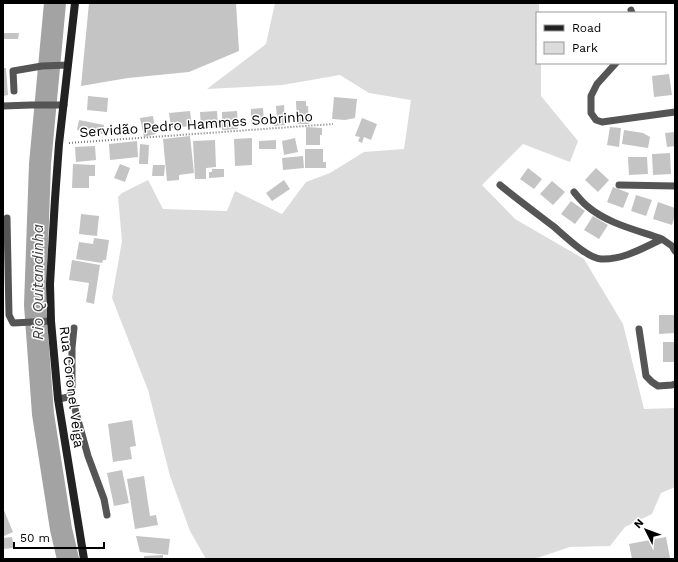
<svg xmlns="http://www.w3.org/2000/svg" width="678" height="562" font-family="'Work Sans',sans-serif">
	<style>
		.green { fill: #dcdcdc }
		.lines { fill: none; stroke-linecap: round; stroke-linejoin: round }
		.river { stroke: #a3a3a3; stroke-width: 22 }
		.building { fill: #c4c4c4 }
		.path { stroke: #777; stroke-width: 2; stroke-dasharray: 1 2; stroke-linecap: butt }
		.lane { stroke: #555; stroke-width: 7 }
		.secondary { stroke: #222; stroke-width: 8 }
		.labels { text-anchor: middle; stroke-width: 3; stroke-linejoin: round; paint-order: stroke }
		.street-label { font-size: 14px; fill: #000; stroke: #fff }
		.water-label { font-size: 15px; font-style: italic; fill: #444; stroke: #fff }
	</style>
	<rect width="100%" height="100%" fill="#fff"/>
	<path class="green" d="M275 3H539V13H537V63H541V96L578 141 570 162 523 144 482 185 515 219 584 259 623 324 644 409 675 408V487L661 493 652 514 625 527 610 546 570 547 534 559H206L190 531 170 476 148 390 112 298 122 241 118 197 122 193 148 180 163 209 227 211 235 191 282 214 306 182 330 173 364 152 404 149 411 100 369 93 340 75 282 85 207 89 266 44Z"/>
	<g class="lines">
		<path class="river" d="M55 3 40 164 35 305 43 414 61 529 68 559"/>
	</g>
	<path class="building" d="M89 3H236L239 51 189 72 128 78 81 86Z
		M3 33H19L18 39H3Z
		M3 68H6L8 95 3 96Z
		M669 74 672 95 654 97 652 76Z
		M88 96 108 98 107 112 87 110Z
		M334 97 357 99 355 118 345 120 332 119Z
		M296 101H306V106H308L309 124H297Z
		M284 105 285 125 274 126V119L277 118 276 106Z
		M263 108 264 122H251V109Z
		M190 111 192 126 171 128 169 113Z
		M217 111 218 127 201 128 200 112Z
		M237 111 238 129 222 130V112Z
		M153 116 156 134 144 137 140 118Z
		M362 118 377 124 371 140 364 137 362 143 358 141 360 137 355 136Z
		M79 120 104 125 103 134 77 130Z
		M306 127 322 128V135H320V145H306Z
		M610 127 621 128 619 147 607 145Z
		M624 130 643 133 650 137 648 148 622 144Z
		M675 132V146L667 147 665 133Z
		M190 136 194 173 179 175V180L167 181 163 139Z
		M252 138V165L235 166 234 139Z
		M295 138 298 152 284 155 282 141Z
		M215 140 216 167 206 168V179H195L193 141Z
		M276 140V149H259V141Z
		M137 141 138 157 110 160 109 144Z
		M140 144 149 145 148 164H139Z
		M95 146 96 160 76 162 75 147Z
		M305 149H323V162H326V168H305Z
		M670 153 671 174 653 175 652 154Z
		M303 156 304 168 283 170 282 158Z
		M628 157H647L648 174 629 175Z
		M73 164 95 165V176H89V188H72Z
		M120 164 130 168 125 182 114 178Z
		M153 165H165L164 176H152Z
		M528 168 542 179 534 189 520 179Z
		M596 168 609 180 598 192 585 180Z
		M212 169H224V177L209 178V172H212Z
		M284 180 290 189 272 201 266 193Z
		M552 181 565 192 553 205 540 194Z
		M613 187 629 193 623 208 607 202Z
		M636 195 652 200 646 216 631 211Z
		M571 201 585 211 575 224 561 214Z
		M658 202 675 208V215L672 225 653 219Z
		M81 214 99 216 97 236 79 234Z
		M593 216 608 225 599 239 584 230Z
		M94 238 109 240 106 260H103L102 263 76 259 79 242 93 244Z
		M72 260 100 265 94 304 86 302 89 283 69 280Z
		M659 315H675V333L659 334Z
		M663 342H675V362H663Z
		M132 420 136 446 130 447 132 459 113 462 108 424Z
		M122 470 129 503 114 506 107 473Z
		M144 476 150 516 156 515 158 525 135 529 127 479Z
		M3 508 13 532 4 536 3 534Z
		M136 536 170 539 168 555 140 552Z
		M12 537 14 548 3 549V538Z
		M666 537 670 558 632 559 629 544Z
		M163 555V559H144V556Z"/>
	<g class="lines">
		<path class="path" d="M69 143 333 124"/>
		<path class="lane" d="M631 10 632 13
			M616 63 597 84 591 96V113L596 120 602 122 675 112
			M14 91 13 71 42 66 68 65
			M3 106 31 105H64
			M500 185C517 199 536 213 553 226 565 236 587 258 601 259 623 260 643 248 662 239L672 246 675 251
			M619 185 675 186
			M574 192C578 197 582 202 587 206 608 224 637 230 662 239
			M7 218 9 315 13 323 51 321
			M639 329 646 376 652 382 658 386 672 385 675 384
			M69 397 72 390V348L74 328
			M58 399 69 397 73 402 88 456 104 499 107 515"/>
		<path class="secondary" d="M75 3 59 144 55 199 50 284 51 321 58 399 84 559"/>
	</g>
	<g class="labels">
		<g class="street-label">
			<text transform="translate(196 124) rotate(-4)" y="5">Servidão Pedro Hammes Sobrinho</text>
			<text transform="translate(72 387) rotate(83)" y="5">Rua Coronel Veiga</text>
		</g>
		<g class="water-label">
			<text transform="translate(38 282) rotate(-90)" y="5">Rio Quitandinha</text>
		</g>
	</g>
	<rect width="678" height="562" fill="none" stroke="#000000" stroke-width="8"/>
	<rect x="536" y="12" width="130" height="52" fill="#ffffff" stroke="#999999"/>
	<rect x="544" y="25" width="20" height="6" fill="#222222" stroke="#999999"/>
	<text x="572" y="32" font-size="12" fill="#000000">Road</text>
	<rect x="544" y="42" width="20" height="12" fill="#dcdcdc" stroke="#999999"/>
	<text x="572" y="52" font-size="12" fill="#000000">Park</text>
	<g transform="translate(646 530) rotate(312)" stroke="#ffffff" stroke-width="3" paint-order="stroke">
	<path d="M0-3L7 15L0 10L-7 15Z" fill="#000000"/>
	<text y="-6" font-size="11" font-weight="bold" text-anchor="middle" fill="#000000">N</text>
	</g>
	<path d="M14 542v6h90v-6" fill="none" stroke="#000000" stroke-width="2"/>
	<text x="20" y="542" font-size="12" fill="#000000" stroke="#ffffff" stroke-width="3" paint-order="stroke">50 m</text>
</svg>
